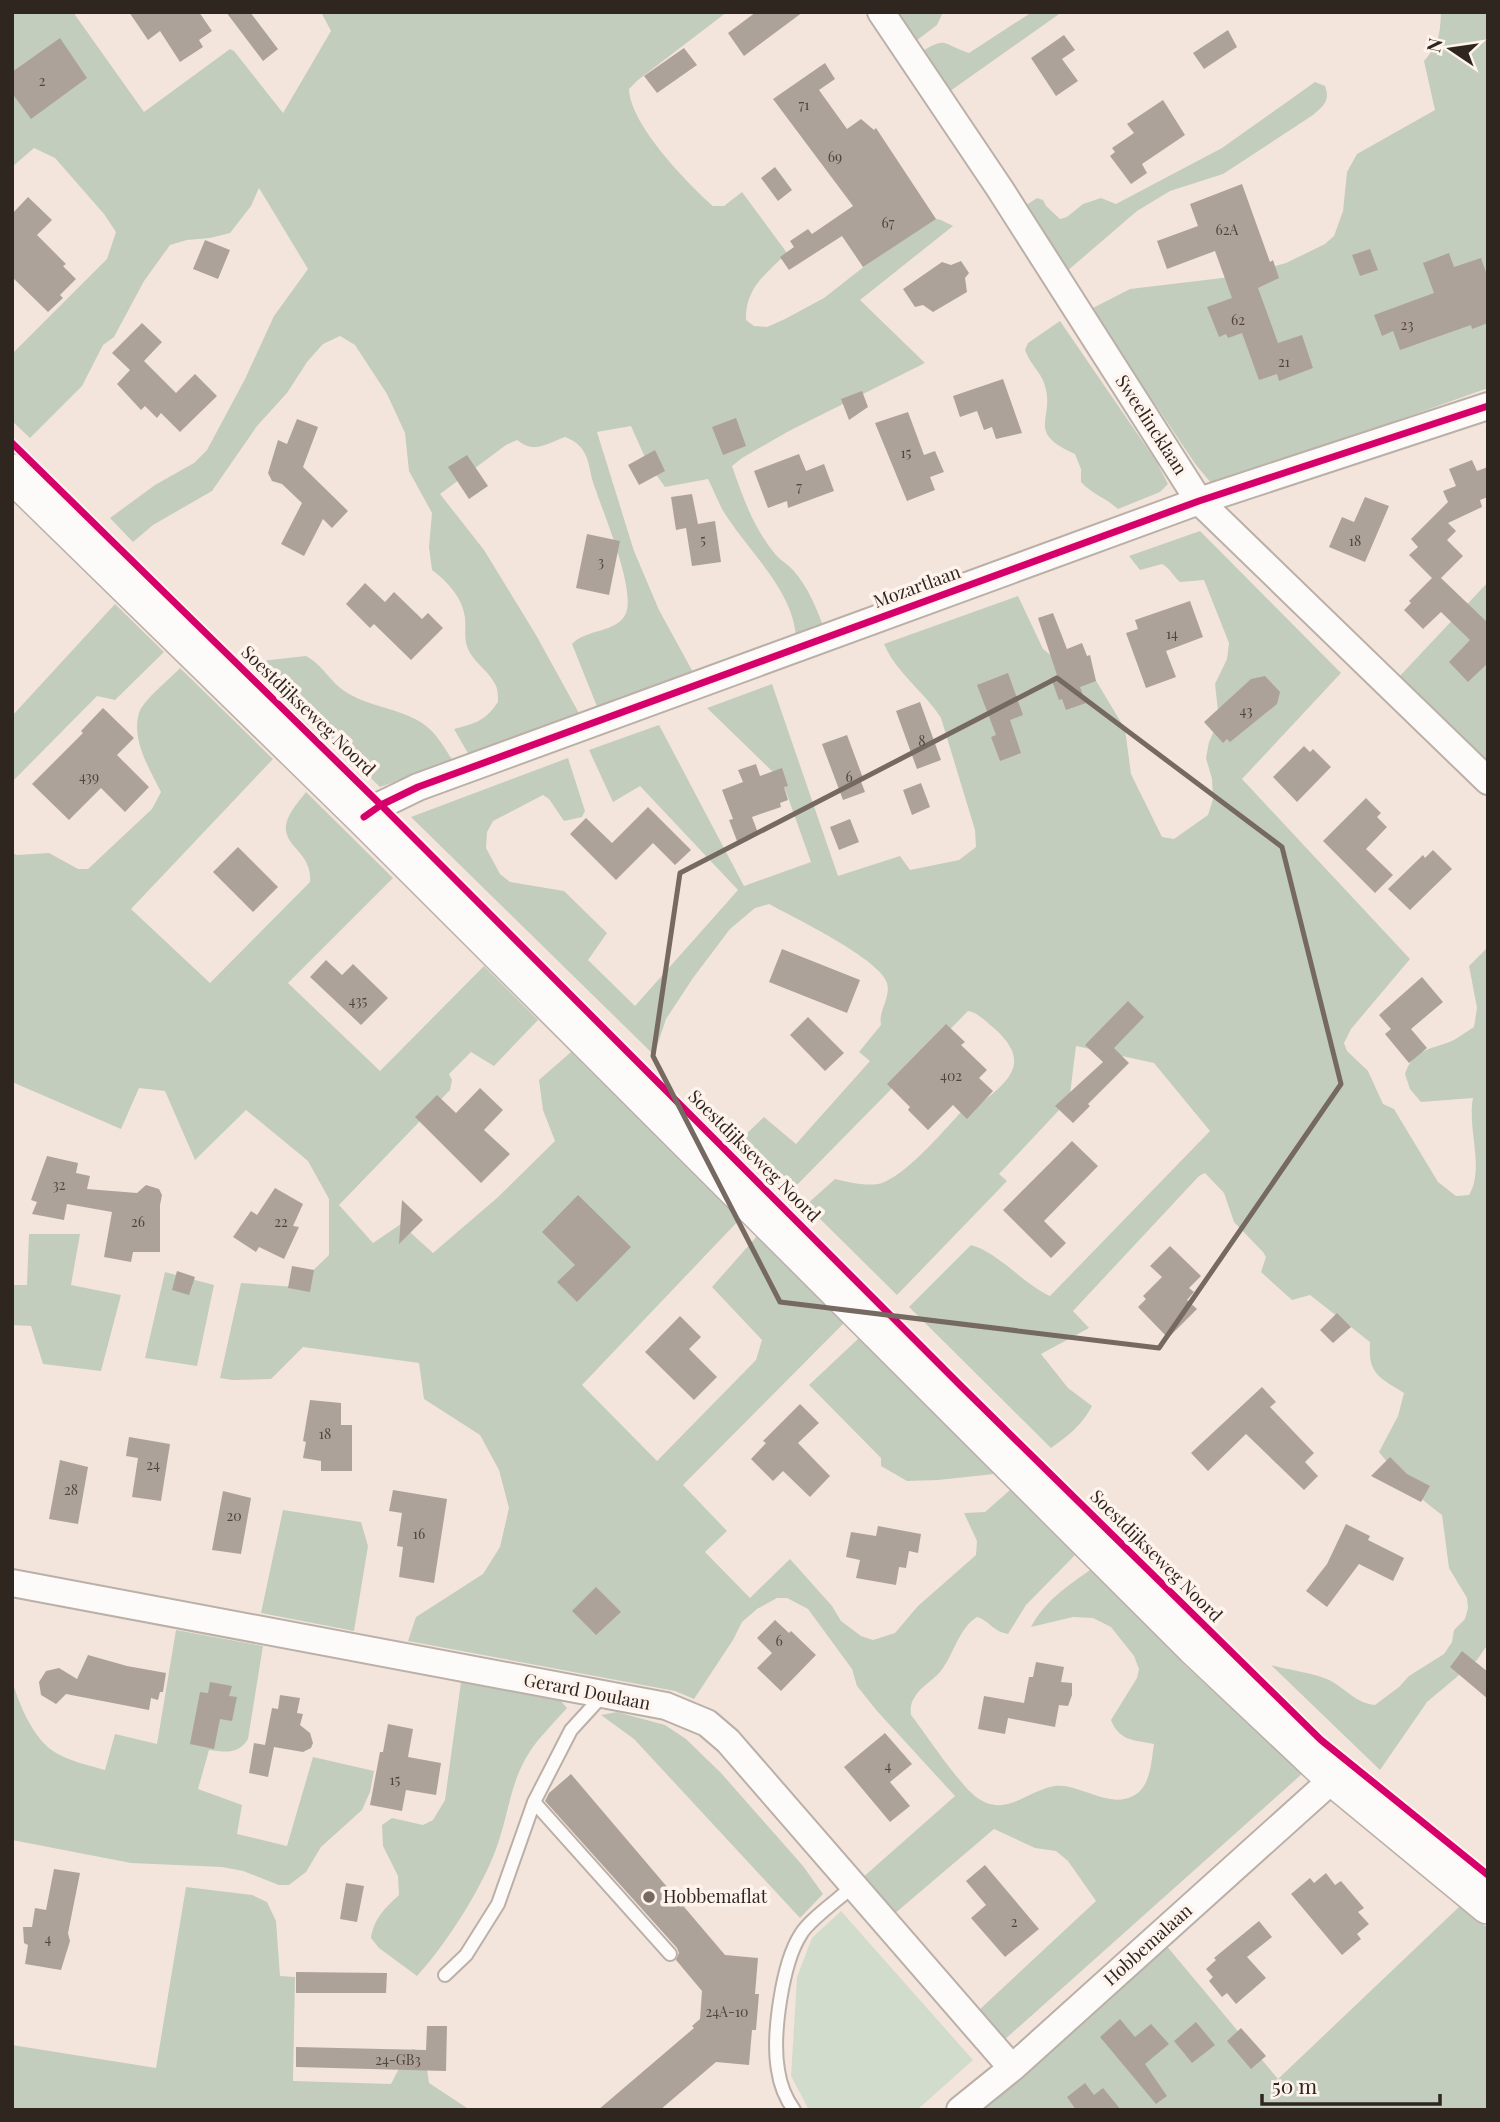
<svg xmlns="http://www.w3.org/2000/svg" width="1500" height="2122" font-family="'Playfair Display',serif">
	<style>
		.green { fill: #d2dccd }
		.forest { fill: #c2cdbd }
		.building { fill: #ada299 }
		.lines { fill: none; stroke-linecap: round; stroke-linejoin: round }
		.lane-casing { stroke: #bbb0a8; stroke-width: 16 }
		.street-casing { stroke: #bbb0a8; stroke-width: 30 }
		.secondary-casing { stroke: #bbb0a8; stroke-width: 40 }
		.lane { stroke: #fdfbfa; stroke-width: 12 }
		.street { stroke: #fdfbfa; stroke-width: 26 }
		.secondary { stroke: #fdfbfa; stroke-width: 37 }
		.cycleway-casing { stroke: #fff4ed; stroke-width: 11 }
		.cycleway { stroke: #d6006c; stroke-width: 7 }
		.marked { fill: none; stroke: #756962; stroke-width: 5; stroke-linejoin: round }
		.poi-dot { fill: #756962; stroke: #fff4ed; stroke-width: 2.5 }
		.labels { text-anchor: middle; stroke-width: 7; stroke-linejoin: round; paint-order: stroke }
		.number-label { font-size: 14px; fill: #4f453e }
		.street-label { font-size: 18px; fill: #302620; stroke: #fff4ed }
		.poi-label { font-size: 18px; fill: #302620; stroke: #fff4ed; text-anchor: start }
	</style>
	<rect width="100%" height="100%" fill="#f4e5dc"/>
	<path class="green" d="M841 1911 973 2060 917 2110H809L791 2076 797 1977 812 1938Z"/>
	<path class="forest" d="M12 12H73L144 112 230 49 234 51 283 113 331 31 321 12H727L638 80 629 89C630 124 686 182 713 206H724L742 192 787 253C766 274 745 288 746 320L754 326 767 327 785 319 824 298 917 225C934 216 936 217 953 226L860 300 925 363 789 431 742 458 732 466C743 498 754 529 776 555 781 561 788 564 793 570 808 587 816 607 824 628L796 638C794 590 745 548 722 509 717 499 713 489 708 479L665 487 647 462 631 426 597 432 634 551 659 610 694 674 598 709 572 644C585 629 618 633 626 613 636 588 601 508 592 479 590 471 589 461 585 454 581 445 573 440 565 437 545 444 535 454 517 440L506 445 440 494 484 550 536 635 580 715 469 755 454 729C476 723 484 722 498 702 498 697 498 690 496 686 489 670 472 662 467 646 464 638 466 627 465 618 463 598 447 581 432 570L429 547 432 513 409 471 405 433 387 394 355 345 340 336 323 344 307 362 287 393 257 426 212 491 153 525 133 542 110 518 155 485 194 463 207 450 245 379 274 316 308 269 259 188 251 206 230 233 210 238 187 240 170 245 144 281 114 337 103 345 82 386 30 438 12 421V354L107 259 116 232 104 214 55 158 34 148 12 167Z
		M890 12H943L937 25 912 44Z
		M1032 12H1062L946 94 918 54C948 35 941 44 969 53Z
		M1441 12H1488V388L1217 485 1212 484 1196 465 1091 309 1130 289 1239 276 1286 263 1325 244 1334 236 1343 211 1347 172 1357 154 1435 110 1424 61C1439 44 1440 35 1441 12Z
		M1315 82 1325 86C1330 100 1325 105 1313 115L1223 174 1170 191 1137 211 1066 272 1022 208 1037 198 1043 200 1046 206 1060 219 1067 217 1083 204 1101 198 1116 204 1222 148Z
		M1060 321 1156 461 1168 484 1160 492 1118 509C1106 498 1092 494 1081 482V469L1075 454C1023 431 1057 419 1044 383 1041 373 1030 364 1025 350L1028 343Z
		M1200 531 1341 673 1242 779 1410 959 1351 1029 1344 1043 1347 1051 1368 1071 1383 1104 1394 1109 1438 1182 1456 1196 1469 1195C1485 1168 1467 1129 1473 1098L1421 1102 1410 1089 1405 1074C1414 1047 1432 1050 1454 1040 1461 1036 1467 1031 1474 1027L1477 1008 1469 966 1488 947V1644L1477 1660 1427 1702 1380 1770 1271 1665C1288 1670 1316 1673 1331 1681 1347 1690 1356 1703 1375 1705L1399 1687 1409 1676 1444 1654 1452 1642 1454 1630 1465 1619 1468 1608 1467 1598 1449 1568 1442 1515C1417 1497 1398 1476 1379 1452L1398 1416 1404 1393C1378 1377 1368 1374 1370 1342L1310 1295 1292 1300 1261 1272 1266 1257 1263 1252 1234 1222 1224 1193 1205 1173 1199 1176 1073 1311 1089 1328 1041 1354 1068 1388 1092 1406C1082 1425 1068 1436 1051 1448L909 1307 971 1245C996 1251 1024 1284 1050 1296L1210 1131 1154 1063 1076 1046 1070 1094 1061 1108 999 1174 1007 1181 897 1295 806 1205 835 1179C848 1182 864 1186 878 1184 905 1179 952 1121 972 1100L981 1103C1012 1079 1030 1061 995 1029 986 1022 979 1013 968 1011L791 1191 740 1140 764 1117 796 1144 870 1061 859 1052 881 1025C878 1011 891 998 887 983 880 959 793 917 769 904L755 908 730 929 693 978 666 1019 654 1055 411 817 568 758 585 811 582 817 564 821 549 799 543 795 493 821 487 832 486 848 500 874 510 882 564 891 607 933 588 960 635 1006 738 890 640 786 613 802 589 750 659 725 744 886 811 862 785 789 773 772 707 708 772 684 838 876 900 856 910 870 959 860 976 847 975 830 941 718C924 691 897 674 884 644L1018 596 1043 649 1053 657 1095 679 1125 729 1131 774 1162 837 1174 839 1208 815 1213 799 1212 779 1206 758 1209 742 1219 720 1215 684 1227 659 1229 643 1204 580 1180 582C1173 576 1170 568 1162 564L1140 570 1129 556Z
		M1488 582V765L1398 678Z
		M115 604 164 652 115 700 97 696 12 782V716Z
		M306 656C324 666 329 681 346 692 369 707 399 708 422 723 436 732 444 747 453 761L380 787 252 662Z
		M180 668 273 759 131 909 210 983 310 882C313 851 279 846 287 821 290 811 300 800 306 792L393 878 288 983 380 1071 484 966 538 1020 494 1066 471 1052 449 1074 452 1080 450 1090 339 1205 373 1243 401 1224 433 1253 497 1198 555 1141 543 1110 539 1080 571 1052 740 1219 582 1385 657 1461 756 1360 762 1340 712 1287 757 1236 844 1323 683 1485 727 1531 705 1552 750 1598 790 1559 832 1606 841 1621 861 1636 873 1640 895 1633 918 1606 976 1555 977 1541 964 1513 985 1512 1010 1490 1075 1555 1026 1605 1008 1634C992 1631 990 1621 977 1617 958 1629 954 1655 940 1672 933 1680 922 1686 916 1695 911 1702 910 1707 911 1715 926 1734 962 1789 979 1799 1007 1817 1028 1790 1055 1786 1080 1783 1108 1809 1133 1796 1151 1787 1151 1762 1154 1744 1134 1740 1119 1741 1111 1720L1137 1678 1139 1669 1134 1656 1111 1627 1093 1618 1073 1617 1031 1627C1045 1601 1066 1587 1090 1570L1188 1668 1303 1773 1003 2041 978 2011 1096 1901 1068 1861 1056 1851 1035 1848 994 1829 893 1915 861 1879 955 1796 877 1711 857 1686 852 1669 808 1609 787 1598H777L757 1609 742 1622 733 1640 694 1699 675 1691 408 1641 416 1617 483 1574 500 1547 509 1508 499 1470 480 1435 424 1399 419 1363 303 1347 271 1379 233 1380 220 1378 241 1283 296 1287 329 1255V1199L308 1161 246 1110 195 1160 165 1091 139 1088 121 1129 12 1082V853L17 855 49 853 78 869H88L152 809 161 792C150 770 131 740 139 713 144 699 170 679 180 668Z
		M29 1234H80L71 1285 121 1295 101 1371 43 1364 31 1326 12 1325V1285H27Z
		M165 1272 214 1285 197 1366 145 1358Z
		M859 1338 994 1474 938 1480 907 1481 881 1466V1458L809 1385Z
		M283 1510 361 1522 368 1546 354 1631 261 1613Z
		M176 1630 263 1646 248 1739C238 1755 225 1752 209 1750L198 1789 242 1805 237 1834 287 1846 313 1757 374 1771 370 1792 362 1810 321 1847 306 1872 289 1885H279L243 1871 222 1867 131 1863 12 1840V1680C18 1702 33 1738 53 1751 68 1761 88 1765 105 1770L115 1734 157 1744Z
		M461 1682 561 1701 567 1708C554 1723 539 1737 529 1753 510 1782 508 1818 496 1849 482 1888 445 1946 417 1976L379 1948 371 1938C374 1918 385 1908 399 1895L398 1876 383 1846 382 1825 392 1818 423 1825 433 1820 445 1800Z
		M617 1712 665 1725 686 1739 721 1773 803 1866 823 1894 800 1918 634 1739 601 1715Z
		M186 1887 252 1895 267 1902 276 1921 280 1976 295 1977 293 2081 391 2084 408 2051 414 2049 425 2055 429 2083 470 2110H12V2045L156 2068Z
		M1460 1906 1488 1928V2110H975L1165 1944 1278 2079Z"/>
	<path class="building" d="M129 12H199L212 31 199 40 203 47 180 62 160 31 148 40Z
		M226 12H250L278 49 263 61Z
		M756 12H803L744 56 728 33Z
		M1228 30 1237 47 1204 69 1193 53Z
		M1064 35 1075 50 1062 59 1078 81 1056 96 1031 58Z
		M60 38 87 78 31 119 12 93V72Z
		M684 48 697 65 657 93 644 76Z
		M825 63 835 79 819 90 847 129 861 119 874 130 876 128 936 219 863 267 842 236 789 270 780 257 794 247 790 241 808 229 812 234 853 206 773 99Z
		M1163 100 1185 135 1142 164 1147 173 1131 184 1110 156 1115 152 1112 148 1134 133 1127 124Z
		M775 167 792 190 778 201 761 178Z
		M1242 184 1270 262 1273 260 1279 278 1258 288 1278 343 1302 335 1313 368 1279 381 1277 374 1259 380 1242 333 1228 338 1226 334 1219 337 1207 307 1232 298 1215 251 1167 269 1157 241 1198 226 1190 204Z
		M28 197 52 220 37 235 66 264 63 266 76 279 60 295 63 298 48 312 12 277V214Z
		M205 240 230 250 218 279 193 269Z
		M1370 249 1378 270 1360 276 1352 255Z
		M1449 253 1454 267 1481 258 1488 278V323L1472 329 1471 325 1400 350 1393 331 1382 336 1374 315 1434 293 1423 263Z
		M961 261 969 273 965 278 967 292 933 312 923 305 915 307 903 289 942 262 951 265Z
		M142 323 162 342 144 361 176 393 195 374 217 396 180 432 161 413 157 418 145 406 141 410 117 384 130 370 112 353Z
		M1003 379 1022 433 996 439 992 427 984 430 977 411 960 417 953 396Z
		M862 391 868 407 849 420 841 399Z
		M908 412 924 455 935 451 944 472 930 477 935 490 907 501 875 423Z
		M736 418 746 446 723 455 712 427Z
		M297 419 318 427 303 467 348 511 332 528 323 519 304 556 281 544 302 503 282 484 272 481 268 473 278 440 287 444Z
		M655 450 665 471 639 485 628 465Z
		M799 454 806 471 824 464 834 491 788 508 787 501 768 508 754 471Z
		M467 455 488 486 469 499 448 467Z
		M1472 460 1477 471 1488 467V497L1480 500 1482 507 1448 523 1456 531 1447 540 1463 556 1441 578 1488 623V663L1468 682 1449 662 1470 640 1441 612 1423 629 1404 610 1411 603 1409 601 1432 578 1409 555 1418 547 1411 539 1448 502 1443 491 1456 486 1449 469Z
		M692 494 698 524 715 521 721 562 692 566 686 528 676 530 671 497Z
		M1365 497 1389 506 1365 562 1329 547 1342 517 1354 522Z
		M587 534 620 541 609 595 576 588Z
		M365 583 385 602 394 592 422 619 428 613 443 628 411 660 374 624 370 628 346 604Z
		M1190 601 1203 637 1166 651 1176 677 1146 688 1126 633 1138 629 1135 620Z
		M1053 613 1067 649 1082 643 1087 656 1090 655 1096 681 1080 687 1086 703 1066 710 1062 699 1059 700 1051 678 1057 675 1038 618Z
		M1008 673 1023 715 1010 720 1021 753 1000 761 991 737 996 735 977 685Z
		M1265 676 1280 692 1277 704 1230 742 1227 739 1223 743 1204 722 1251 679Z
		M920 702 941 760 917 769 896 711Z
		M103 708 134 738 117 755 149 787 125 812 101 788 69 820 32 784 83 733 81 731Z
		M847 735 863 778 860 779 865 792 843 800 822 744Z
		M1304 746 1310 752 1313 749 1331 767 1297 802 1273 777Z
		M756 764 760 776 782 768 788 786 784 787 788 800 780 803 781 807 752 817 758 833 737 841 729 820 733 819 722 790 743 782 738 770Z
		M921 783 930 807 912 815 903 790Z
		M1366 798 1381 813 1377 817 1387 827 1366 849 1393 875 1375 893 1323 841Z
		M648 807 691 850 675 865 653 843 616 880 570 834 586 818 612 843Z
		M850 819 859 842 839 850 830 827Z
		M238 847 278 887 253 912 213 872Z
		M1433 850 1452 869 1410 910 1388 889 1423 855 1425 858Z
		M782 949 860 980 847 1013 769 982Z
		M326 960 342 975 353 964 388 998 361 1025 310 977Z
		M1422 977 1443 1002 1411 1029 1427 1048 1409 1063 1385 1034 1391 1029 1379 1015Z
		M1128 1001 1144 1017 1114 1048 1129 1063 1088 1104 1090 1106 1073 1123 1055 1106 1103 1062 1085 1045Z
		M808 1017 844 1053 825 1071 790 1035Z
		M946 1024 965 1042 961 1045 987 1070 979 1078 993 1091 967 1119 953 1105 928 1130 908 1110 910 1107 887 1084Z
		M480 1088 503 1110 484 1130 510 1154 481 1183 415 1117 437 1095 456 1113Z
		M1072 1141 1098 1166 1044 1221 1066 1243 1051 1258 1003 1210Z
		M47 1156 78 1163 76 1173 90 1176 87 1189 137 1193 146 1185 159 1189 162 1195 160 1205V1252H133L131 1262 104 1257 112 1212 67 1204 64 1220 32 1214 37 1202 31 1200Z
		M275 1188 303 1204 293 1226 299 1227 284 1259 259 1247 256 1252 233 1237 251 1211 257 1215Z
		M578 1195 631 1247 577 1302 557 1282 575 1265 542 1232Z
		M402 1200 423 1220 399 1244Z
		M1170 1246 1201 1276 1189 1288 1194 1292 1187 1300 1197 1309 1168 1338 1138 1307 1146 1299 1143 1296 1162 1277 1150 1266Z
		M292 1266 314 1270 310 1292 288 1288Z
		M177 1271 195 1277 189 1295 172 1290Z
		M1337 1313 1351 1327 1333 1343 1320 1330Z
		M680 1316 701 1337 689 1349 717 1377 694 1400 645 1352Z
		M1262 1387 1276 1402 1270 1407 1314 1453 1305 1462 1318 1476 1304 1490 1246 1434 1208 1471 1191 1453Z
		M310 1400 341 1403V1425H352V1471H321V1461L303 1458 306 1442 303 1441Z
		M800 1404 819 1423 798 1443 830 1476 810 1497 783 1471 773 1481 751 1459 766 1443 763 1441Z
		M129 1437 170 1444 161 1501 132 1497 138 1458 126 1456Z
		M1390 1457 1407 1474 1430 1486 1421 1502 1371 1476Z
		M60 1460 88 1467 78 1524 49 1519Z
		M393 1490 447 1499 434 1583 399 1577 403 1547 397 1546 402 1513 389 1511Z
		M223 1491 251 1498 241 1554 212 1550Z
		M1346 1524 1370 1536 1368 1540 1404 1558 1393 1581 1359 1564 1327 1607 1306 1591 1327 1564Z
		M878 1526 921 1534 918 1553 909 1551 906 1568 899 1567 896 1585 856 1578 860 1560 846 1557 851 1532 876 1536Z
		M596 1587 621 1612 596 1635 572 1611Z
		M775 1620 789 1633 791 1631 816 1655 781 1691 757 1668 772 1653 757 1638Z
		M1462 1651 1488 1672V1699L1450 1667Z
		M88 1655 127 1666 166 1673 163 1692H160L158 1700 151 1698 149 1710 66 1694 56 1704 41 1695 39 1682 46 1671 59 1668 77 1679Z
		M1036 1662 1064 1667 1061 1682 1072 1683V1695L1068 1706 1059 1705 1055 1727 1008 1718 1005 1734 978 1729 984 1696 1024 1703 1029 1677H1033Z
		M210 1682 232 1686 229 1696 237 1697 232 1721 220 1719 214 1749 190 1744 200 1692 208 1693Z
		M280 1695 300 1698 297 1713 303 1714 300 1725 310 1733 313 1743 311 1748 303 1752 274 1747 268 1777 249 1773 254 1743 265 1745 272 1708 278 1709Z
		M388 1724 413 1729 408 1757 441 1763 436 1795 406 1790 402 1811 370 1805 380 1752H383Z
		M885 1733 912 1764 890 1782 910 1806 890 1822 844 1767Z
		M571 1774 725 1955 758 1958 755 1994H759L756 2030H752L749 2065 716 2062 660 2110H598L694 2028 692 2026 700 2019 702 1991 676 1960 679 1953 677 1948 545 1801 549 1793Z
		M985 1865 1039 1929 1005 1957 971 1918 986 1905 966 1881Z
		M54 1869 80 1873 68 1933 70 1941 61 1970 25 1964 28 1945 24 1943 23 1927H32L35 1908 46 1910Z
		M1326 1873 1335 1885 1341 1881 1364 1908 1358 1912 1369 1924 1357 1934 1361 1939 1342 1955 1291 1894 1310 1878 1314 1883Z
		M346 1883 364 1886 357 1922 340 1919Z
		M1259 1921 1272 1937 1247 1957 1266 1978 1236 2004 1227 1993 1222 1997 1209 1981 1213 1977 1206 1969 1216 1960 1214 1958Z
		M296 1972 387 1973 386 1993H296Z
		M1120 2019 1135 2037 1151 2024 1169 2044 1145 2064 1167 2096 1156 2104 1100 2037Z
		M1196 2022 1215 2045 1192 2063 1174 2041Z
		M427 2026H447L446 2071 296 2067V2047L426 2050Z
		M1241 2028 1266 2056 1251 2069 1227 2041Z
		M1085 2083 1094 2095 1103 2088 1121 2110H1076L1067 2097Z"/>
	<g class="lines">
		<g class="lane-casing">
			<path id="lane" d="M534 1802 670 1954
				M445 1975 466 1955 498 1904 534 1802 571 1730 603 1695
				M794 2110C786 2099 780 2084 778 2070 772 2036 782 1963 801 1934 809 1920 839 1899 852 1887"/>
		</g>
		<g class="street-casing">
			<path id="street" d="M881 12 1000 189 1199 501 1488 781
				M364 817 381 805 418 787 1199 501 1488 406
				M12 1583 666 1706 707 1723 728 1741 1012 2068
				M960 2110 1012 2068 1334 1778"/>
		</g>
		<g class="secondary-casing">
			<path id="secondary" d="M12 473 364 817 1195 1647 1334 1778 1488 1905"/>
		</g>
		<use href="#lane" class="lane"/>
		<use href="#street" class="street"/>
		<use href="#secondary" class="secondary"/>
		<g class="cycleway-casing">
			<path id="cycleway" d="M12 443 381 805 962 1387 1321 1740 1488 1875
				M364 817 381 805 418 787 1199 501 1488 406"/>
		</g>
		<use href="#cycleway" class="cycleway"/>
	</g>
	<path class="marked" d="M1057 678 1282 847 1341 1084 1159 1348 780 1302 653 1056 680 873Z"/>
	<circle class="poi-dot" cx="649" cy="1897" r="7"/>
	<g class="labels">
		<g class="number-label">
			<text x="42" y="86">2</text>
			<text x="804" y="110">71</text>
			<text x="835" y="162">69</text>
			<text x="888" y="228">67</text>
			<text x="1227" y="235">62A</text>
			<text x="1238" y="325">62</text>
			<text x="1407" y="330">23</text>
			<text x="1284" y="367">21</text>
			<text x="906" y="458">15</text>
			<text x="799" y="492">7</text>
			<text x="703" y="545">5</text>
			<text x="1355" y="546">18</text>
			<text x="601" y="567">3</text>
			<text x="1172" y="639">14</text>
			<text x="1246" y="716">43</text>
			<text x="922" y="746">8</text>
			<text x="89" y="782">439</text>
			<text x="849" y="782">6</text>
			<text x="358" y="1006">435</text>
			<text x="951" y="1081">402</text>
			<text x="59" y="1190">32</text>
			<text x="138" y="1227">26</text>
			<text x="281" y="1227">22</text>
			<text x="325" y="1439">18</text>
			<text x="153" y="1470">24</text>
			<text x="71" y="1495">28</text>
			<text x="234" y="1521">20</text>
			<text x="419" y="1539">16</text>
			<text x="779" y="1646">6</text>
			<text x="888" y="1771">4</text>
			<text x="395" y="1785">15</text>
			<text x="1014" y="1927">2</text>
			<text x="48" y="1944">4</text>
			<text x="727" y="2017">24A-10</text>
			<text x="398" y="2065">24-GB3</text>
		</g>
		<g class="street-label">
			<text transform="translate(1151 425) rotate(57)" y="6">Sweelincklaan</text>
			<text transform="translate(917 587) rotate(-20)" y="6">Mozartlaan</text>
			<text transform="translate(308 711) rotate(44)" y="6">Soestdijkseweg Noord</text>
			<text transform="translate(754 1156) rotate(45)" y="6">Soestdijkseweg Noord</text>
			<text transform="translate(1156 1556) rotate(45)" y="6">Soestdijkseweg Noord</text>
			<text transform="translate(587 1692) rotate(11)" y="6">Gerard Doulaan</text>
			<text transform="translate(1148 1945) rotate(-42)" y="6">Hobbemalaan</text>
		</g>
		<g class="poi-label">
			<text x="663" y="1903">Hobbemaflat</text>
		</g>
	</g>
	<rect width="1500" height="2122" fill="none" stroke="#302620" stroke-width="28"/>
	<g transform="translate(1451 49) rotate(283)" stroke="#fff4ed" stroke-width="5" paint-order="stroke">
	<path d="M0-5L12 26L0 18L-12 26Z" fill="#302620"/>
	<text y="-10" font-size="19" font-weight="bold" text-anchor="middle" fill="#302620">N</text>
	</g>
	<path d="M1262 2094v10h178v-10" fill="none" stroke="#302620" stroke-width="3.5"/>
	<text x="1272" y="2094" font-size="21" fill="#302620" stroke="#fff4ed" stroke-width="5" paint-order="stroke">50 m</text>
</svg>
